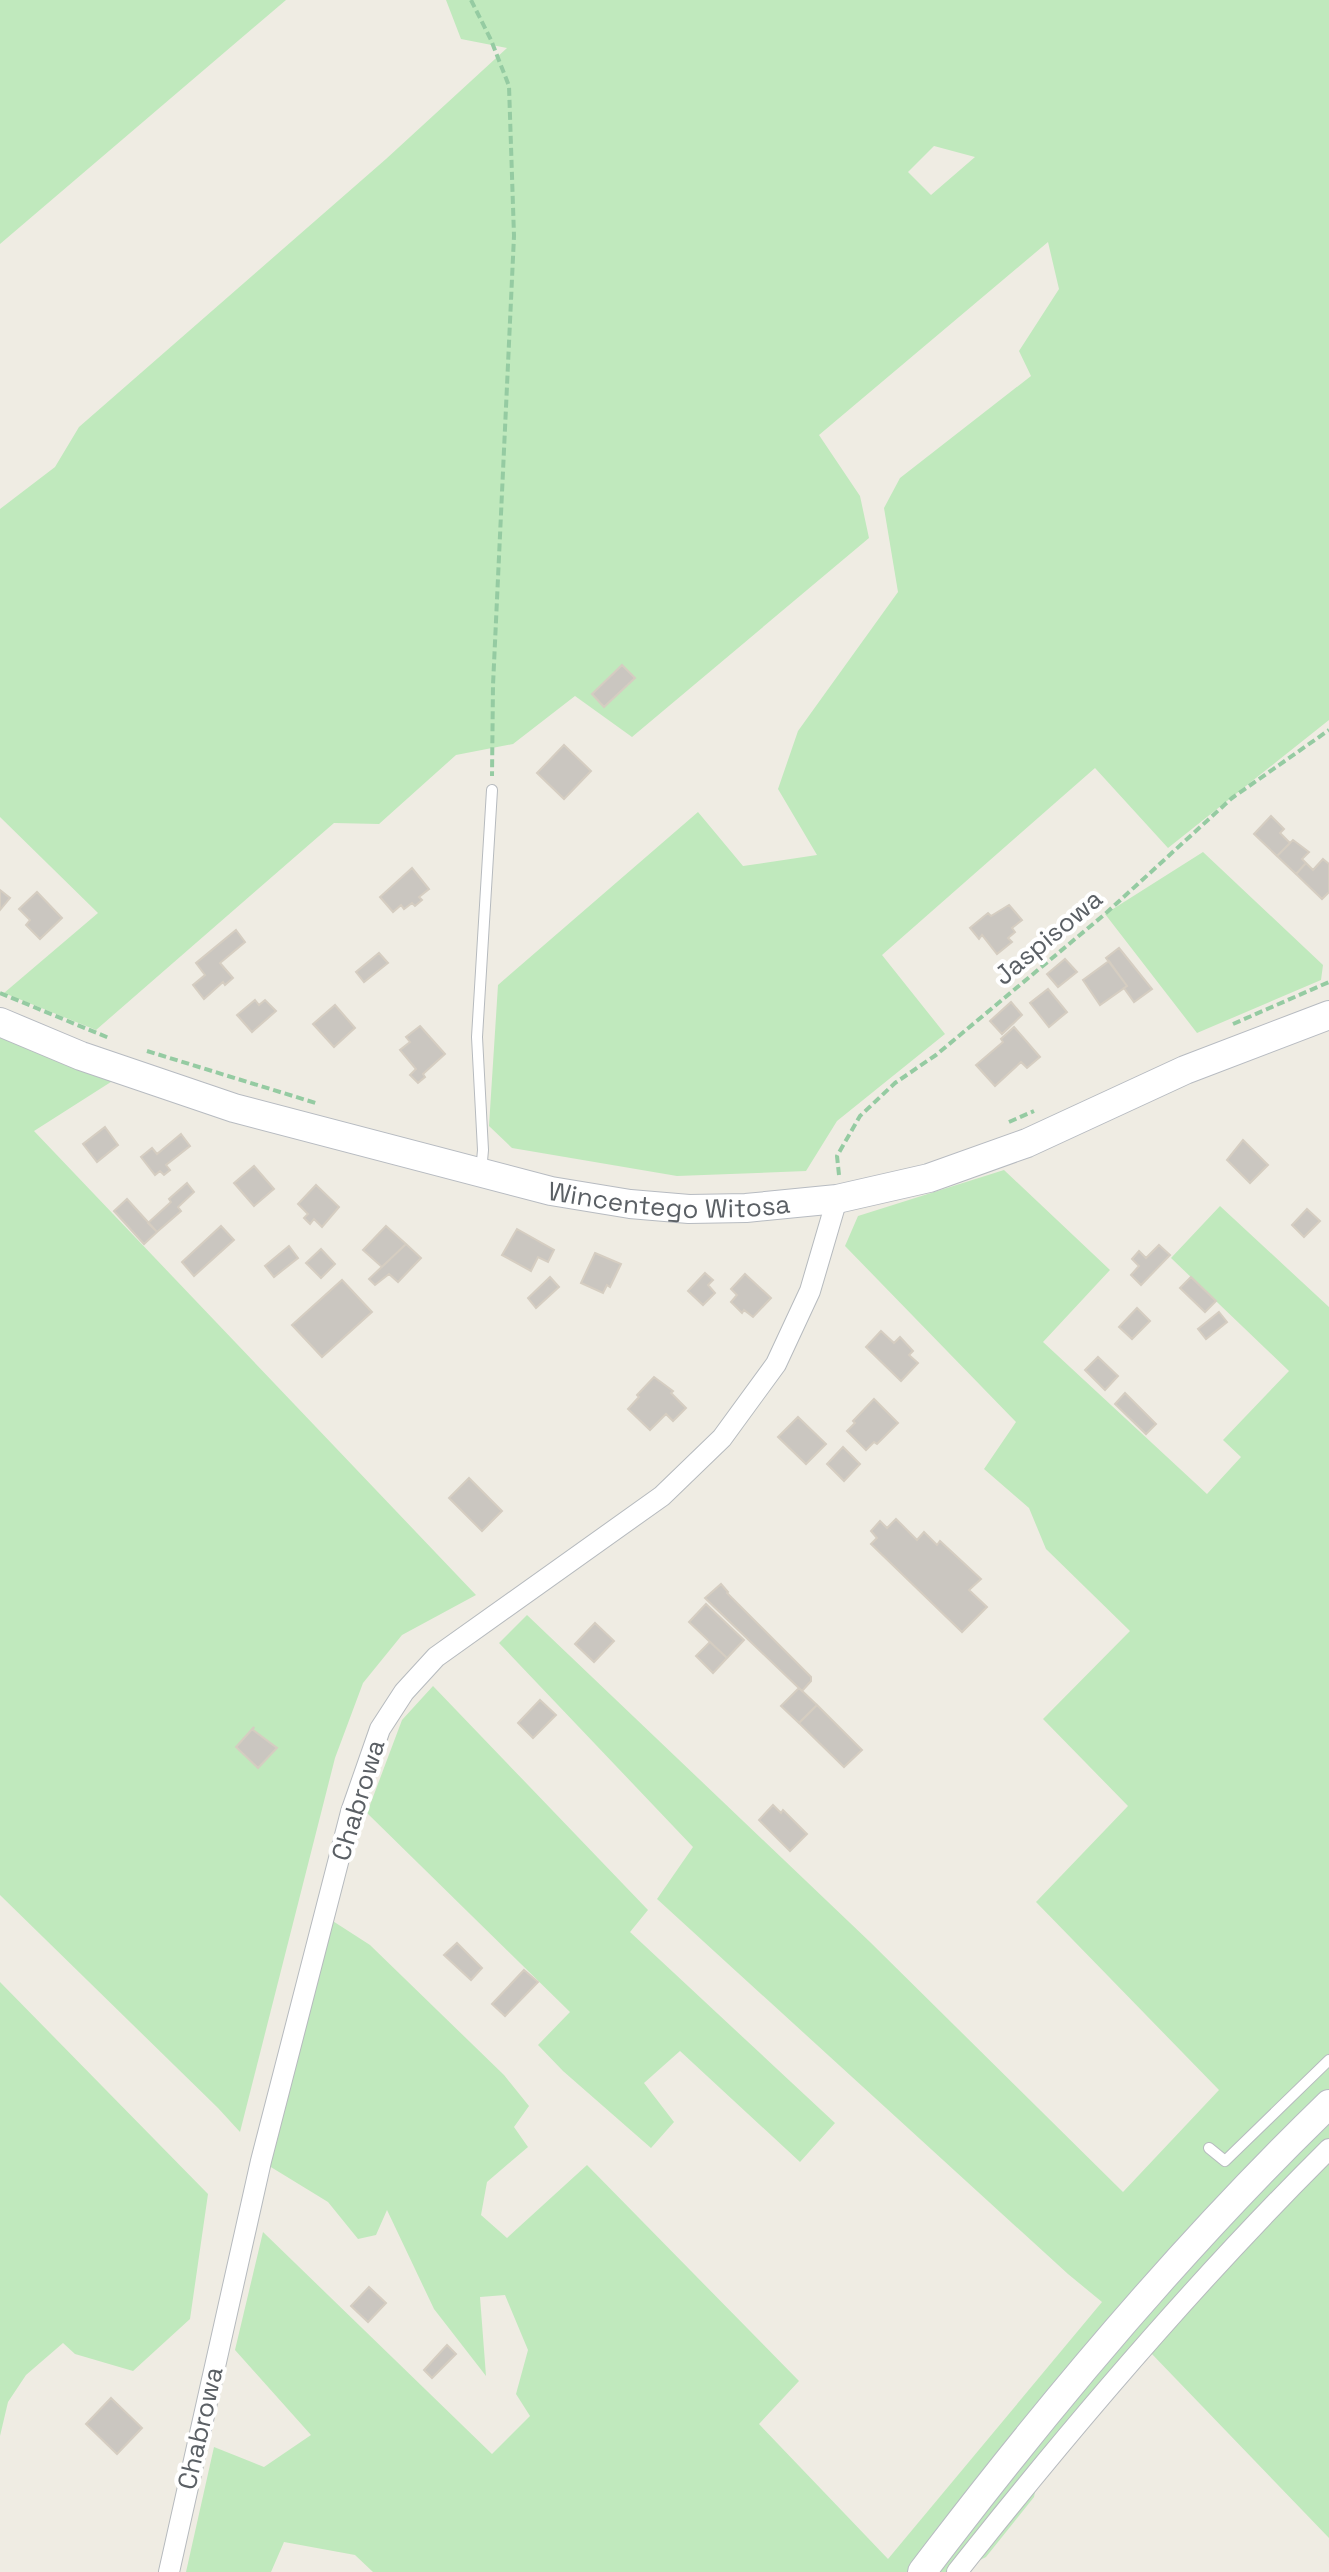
<svg xmlns="http://www.w3.org/2000/svg" width="1329" height="2572" font-family="'Space Grotesk',sans-serif">
	<style>
		.green { fill: #c0e9bd; fill-rule: evenodd }
		.building { fill: #cac6c0; stroke: #d5cdc1; stroke-width: 2 }
		.lines { fill: none; stroke-linecap: round; stroke-linejoin: round }
		.service-casing { stroke: #b6babe; stroke-width: 12 }
		.minor-casing { stroke: #b6babe; stroke-width: 22 }
		.secondary-casing { stroke: #b7bbc1; stroke-width: 30 }
		.path { stroke: #95cba2; stroke-width: 4; stroke-dasharray: 8 4; stroke-linecap: butt }
		.service { stroke: #fff; stroke-width: 10 }
		.minor { stroke: #fff; stroke-width: 20 }
		.secondary { stroke: #fff; stroke-width: 28 }
		.labels { text-anchor: middle; stroke-width: 8; stroke-linejoin: round; paint-order: stroke }
		.street-label { font-size: 26px; fill: #5b6065; stroke: #fff }
	</style>
	<rect width="100%" height="100%" fill="#efece3"/>
	<path class="green" d="M0 0H286L0 244Z
		M446 0H1329V720L1168 848 1095 768 882 955 945 1034 837 1121 806 1171 677 1176 512 1148 489 1126 498 985 698 812 743 866 817 855 778 789 798 731 898 592 884 508 900 478 1031 376 1019 351 1059 289 1048 242 819 435 860 496 869 538 632 737 575 696 513 744 456 755 379 824 334 823 96 1030 4 993 98 913 0 817V509L55 467 79 427 386 159 507 48 461 39ZM934 146 975 157 931 195 908 172Z
		M1203 852 1323 965 1321 980 1197 1033 1105 914Z
		M0 1022 114 1080 34 1131 476 1595 402 1635 363 1683 335 1758 240 2132 218 2108 0 1895Z
		M1004 1170 1110 1270 1043 1342 1207 1494 1241 1457 1223 1440 1289 1371 1171 1258 1220 1206 1329 1307V2090L1225 2192 909 2572H373L355 2555 284 2542 271 2572H186L214 2447 264 2467 311 2435 235 2350 263 2232 492 2454 530 2416 516 2394 528 2350 505 2295 480 2297 486 2376 434 2309 387 2210 376 2235 358 2239 328 2202 261 2161 325 1916 370 1945 504 2075 529 2106 514 2127 528 2147 487 2182 481 2215 507 2238 587 2165 799 2381 759 2424 888 2559 1102 2302 1068 2274 657 1899 693 1847 499 1643 527 1615 870 1942 1123 2192 1219 2090 1036 1902 1128 1806 1043 1719 1130 1631 1046 1549 1029 1508 984 1469 1016 1422 845 1246 858 1216Z
		M433 1686 648 1910 630 1932 835 2123 800 2162 680 2051 644 2083 674 2122 651 2148 563 2071 538 2045 570 2012 367 1813 402 1720Z
		M0 1982 208 2194 190 2319 133 2371 75 2354 63 2343 26 2375 8 2402 0 2436Z
		M1329 2118V2538L1150 2352 1037 2482 1034 2497 986 2557 974 2563 967 2572H938C1059 2414 1186 2257 1329 2118Z"/>
	<path class="building" d="M622 665 635 678 604 707 592 694Z
		M564 745 591 771 564 799 537 773Z
		M1271 816 1284 829 1280 833 1290 843 1277 856 1254 834Z
		M1293 840 1309 852 1302 859 1306 863 1296 874 1277 856Z
		M1323 859 1329 864V892L1322 899 1296 874 1306 863 1313 870Z
		M412 868 429 889 419 897 422 900 415 906 412 903 404 909 401 905 393 912 380 897Z
		M0 890 10 898 0 910Z
		M37 892 62 918 40 939 26 925 30 920 19 909Z
		M1009 905 1022 920 1012 928 1015 932 1008 938 1012 942 997 954 982 935 979 939 970 928 988 913 991 916Z
		M236 930 245 942 220 963 233 978 225 985 223 982 204 999 193 985 205 975 196 963Z
		M1119 948 1152 989 1134 1002 1124 988 1127 986 1106 958Z
		M379 953 388 963 364 982 356 972Z
		M1065 959 1077 972 1058 987 1047 974Z
		M1109 961 1127 986 1100 1005 1083 980Z
		M1048 989 1067 1012 1049 1027 1030 1003Z
		M255 1000 259 1005 265 1000 276 1011 252 1032 237 1015Z
		M1011 1002 1022 1015 1002 1034 990 1021Z
		M335 1005 355 1028 334 1047 313 1024Z
		M420 1026 445 1054 423 1074 425 1077 418 1083 410 1075 416 1069 400 1050 410 1042 406 1037Z
		M1014 1027 1040 1057 1027 1068 1021 1062 995 1086 976 1065 1003 1042 1001 1039Z
		M105 1127 118 1145 97 1162 83 1144Z
		M181 1134 190 1146 166 1165 170 1170 164 1175 160 1171 155 1175 141 1157 152 1148 157 1154Z
		M1243 1140 1268 1165 1250 1183 1227 1160Z
		M254 1166 274 1189 254 1206 234 1183Z
		M187 1183 194 1192 178 1207 181 1211 157 1232 148 1223 171 1202 169 1199Z
		M316 1185 339 1207 322 1227 314 1219 310 1224 304 1218 308 1214 298 1204Z
		M127 1199 157 1232 144 1244 114 1211Z
		M1307 1209 1320 1221 1304 1237 1292 1225Z
		M221 1226 234 1240 194 1276 182 1262Z
		M386 1226 406 1244 382 1267 363 1250Z
		M517 1229 554 1250 548 1262 538 1257 531 1271 502 1255Z
		M406 1244 421 1258 398 1282 389 1274 375 1285 369 1279Z
		M1159 1245 1170 1255 1141 1285 1131 1275 1139 1266 1132 1259 1139 1251 1146 1258Z
		M289 1246 298 1258 274 1277 265 1266Z
		M321 1249 335 1264 321 1278 306 1263Z
		M595 1253 621 1264 610 1287 607 1285 603 1293 581 1283Z
		M705 1273 713 1280 708 1285 715 1293 703 1305 688 1291Z
		M745 1274 771 1298 753 1317 744 1310 742 1313 731 1302 737 1295 731 1289Z
		M550 1277 559 1287 536 1308 528 1298Z
		M1191 1277 1216 1301 1205 1312 1180 1288Z
		M342 1280 372 1312 322 1357 292 1325Z
		M1137 1308 1150 1321 1132 1339 1119 1327Z
		M1219 1312 1227 1322 1206 1339 1198 1329Z
		M881 1331 894 1343 900 1337 913 1351 909 1355 918 1363 901 1381 866 1347Z
		M1098 1357 1118 1376 1105 1390 1085 1370Z
		M654 1377 673 1391 671 1393 686 1408 673 1421 666 1414 650 1430 628 1409 639 1397 637 1395Z
		M1125 1393 1156 1424 1146 1434 1115 1404Z
		M874 1399 898 1423 877 1444 874 1442 866 1450 847 1431 855 1423 853 1421Z
		M798 1417 826 1444 806 1464 778 1437Z
		M843 1447 860 1464 844 1481 827 1464Z
		M469 1478 502 1511 482 1531 449 1498Z
		M896 1519 917 1540 924 1532 937 1545 940 1541 981 1579 969 1590 987 1607 962 1632 871 1544 877 1538 871 1531 880 1521 887 1528Z
		M721 1584 728 1592 727 1593 811 1677V1681L802 1691 705 1598Z
		M706 1604 744 1640 727 1658 689 1622Z
		M595 1623 614 1641 594 1662 575 1644Z
		M710 1642 727 1658 713 1673 696 1656Z
		M799 1688 817 1705 799 1723 781 1706Z
		M540 1700 556 1715 533 1738 518 1723Z
		M817 1705 862 1750 844 1767 799 1723Z
		M254 1727 253 1730 277 1748 258 1768 236 1747Z
		M773 1805 781 1813 783 1810 807 1834 790 1851 759 1820Z
		M457 1943 482 1968 471 1980 444 1955Z
		M524 1970 538 1982 505 2016 492 2004Z
		M369 2287 386 2303 368 2322 351 2306Z
		M447 2345 456 2354 432 2378 424 2370Z
		M111 2398 142 2428 117 2454 86 2424Z"/>
	<g class="lines">
		<g class="service-casing">
			<path id="service" d="M481 1172 483 1150 477 1037 492 790
				M1209 2148 1225 2161 1329 2060"/>
		</g>
		<g class="minor-casing">
			<path id="minor" d="M169 2572 261 2161 351 1812 380 1729 404 1692 436 1657 662 1496 722 1438 776 1364 810 1291 837 1199
				M957 2572C1074 2424 1196 2281 1329 2149"/>
		</g>
		<g class="secondary-casing">
			<g id="secondary">
				<path id="s1" d="M0 1022 81 1056 234 1108 551 1191 630 1204 689 1209 746 1208 837 1199 929 1178 1027 1143 1185 1070 1329 1015"/>
				<path d="M922 2572C1047 2407 1180 2248 1329 2104"/>
			</g>
		</g>
		<path class="path" d="M471 0 491 40 509 86 514 236 493 685 492 776
			M0 993 109 1038
			M1233 1024 1329 982
			M147 1051 319 1104
			M1009 1122 1034 1111
			M839 1175 837 1156 860 1116 895 1083 936 1055 1105 914 1232 798 1329 730"/>
		<use href="#service" class="service"/>
		<use href="#minor" class="minor"/>
		<use href="#secondary" class="secondary"/>
	</g>
	<g class="labels">
		<g class="street-label">
			<text transform="translate(1048 937) rotate(-40)" y="9">Jaspisowa</text>
			<text dy="9" stroke="none"><textPath href="#s1" startOffset="696">Wincentego Witosa</textPath></text>
			<text transform="translate(358 1800) rotate(-73)" y="9">Chabrowa</text>
			<text transform="translate(200 2428) rotate(-77)" y="9">Chabrowa</text>
		</g>
	</g>
</svg>
